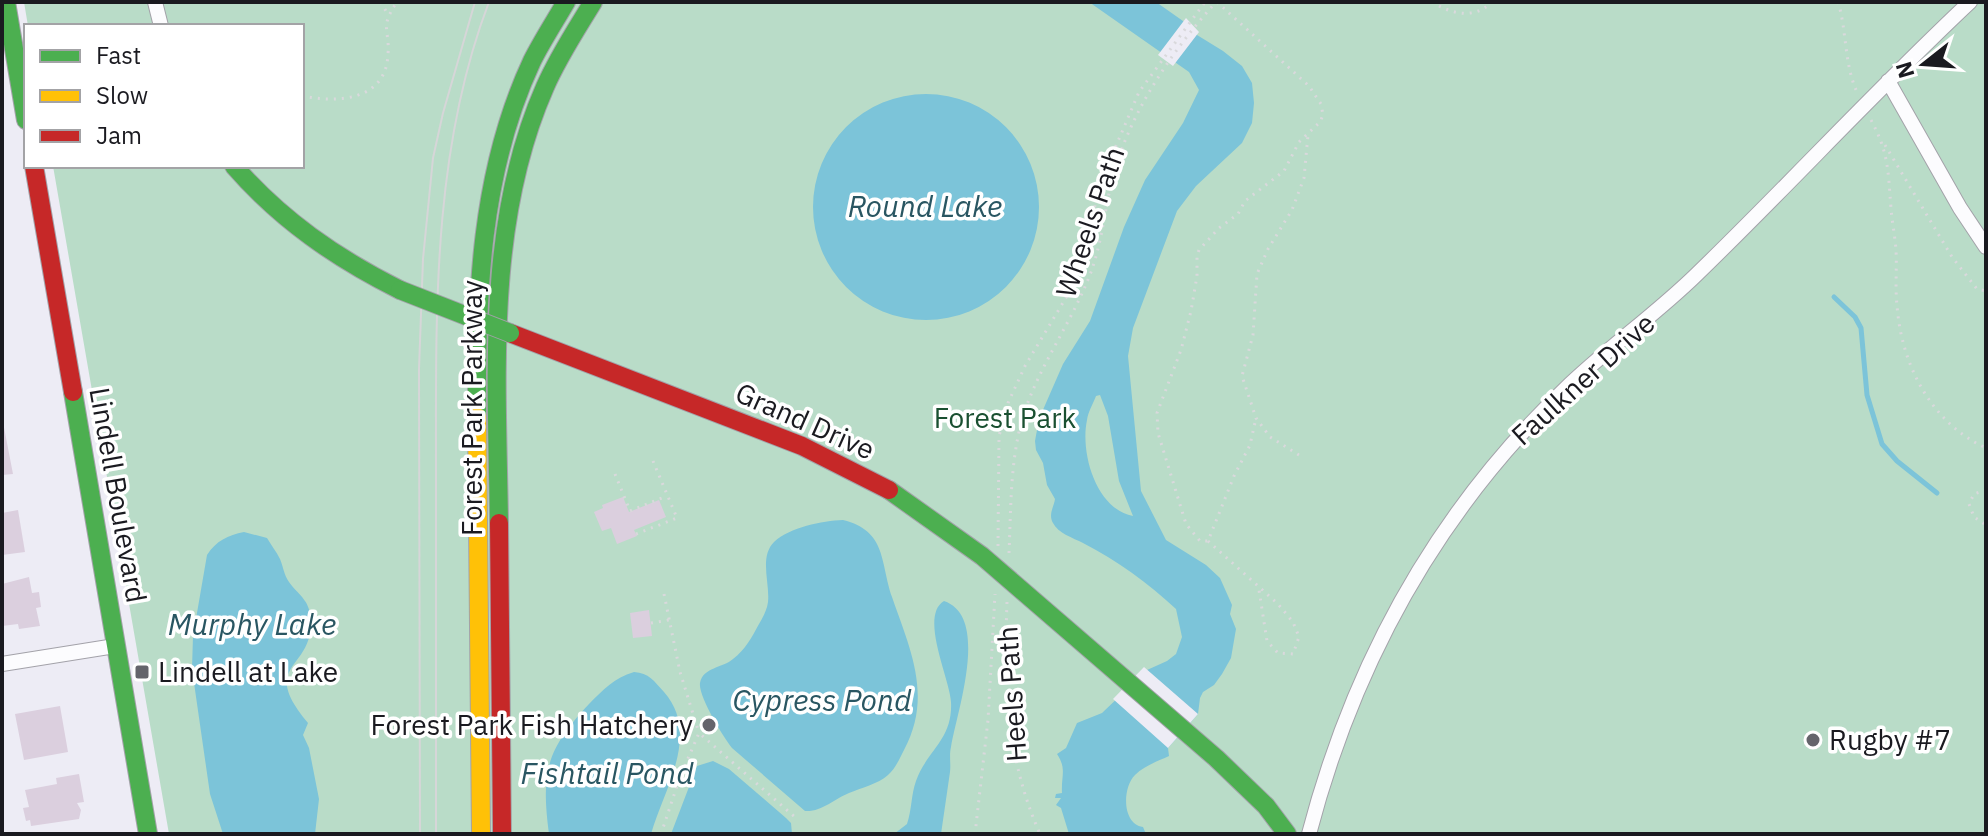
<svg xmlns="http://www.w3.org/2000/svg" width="1988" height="836" font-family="'IBM Plex Sans',sans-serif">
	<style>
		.green { fill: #b9dcc8 }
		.water { fill: #7cc4d9; fill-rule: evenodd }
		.pier { fill: #edecf5 }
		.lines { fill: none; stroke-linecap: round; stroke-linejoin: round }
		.stream { stroke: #7cc4d9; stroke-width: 5 }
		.building { fill: #dbcfde }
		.street-casing { stroke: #a3a2a9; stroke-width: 16 }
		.fast-casing { stroke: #a3a2a9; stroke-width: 20 }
		.slow-casing { stroke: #a3a2a9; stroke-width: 20 }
		.jam-casing { stroke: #a3a2a9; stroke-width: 20 }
		.path { stroke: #d9d9dc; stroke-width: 3; stroke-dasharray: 2 6; stroke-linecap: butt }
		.street { stroke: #fcfcfe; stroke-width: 14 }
		.fast { stroke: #4caf50; stroke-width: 18 }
		.slow { stroke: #ffc107; stroke-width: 18 }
		.jam { stroke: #c62828; stroke-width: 18 }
		.tram { stroke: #d6d6d8; stroke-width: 2 }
		.fast-bridge-casing { stroke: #a3a2a9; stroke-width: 20; stroke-linecap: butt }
		.fast-bridge { stroke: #4caf50; stroke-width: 18 }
		.poi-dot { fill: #64646b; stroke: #fff; stroke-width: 3 }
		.labels { text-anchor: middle; stroke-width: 7; stroke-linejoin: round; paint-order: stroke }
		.street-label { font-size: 28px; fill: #1a1a20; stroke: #fff }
		.park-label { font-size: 28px; fill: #1a5031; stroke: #fff }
		.poi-label { font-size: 28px; fill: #1a1a20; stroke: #fff; text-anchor: start }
		.water-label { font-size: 30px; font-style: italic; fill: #295662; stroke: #fff }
	</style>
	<rect width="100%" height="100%" fill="#edecf5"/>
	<path class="green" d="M24 2H1986V834H169L53 166H302V26H28Z"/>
	<path class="water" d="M1089 2H1156L1183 21 1197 35 1223 51 1242 66 1252 83 1254 103 1252 123 1242 143 1196 186 1177 211 1133 328 1128 356 1141 491 1166 540 1206 565 1220 578 1232 605 1230 614 1236 629 1231 658 1222 674 1214 685 1203 692 1200 698 1198 714 1168 748 1169 756C1158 761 1144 766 1135 775 1122 788 1122 824 1143 827L1146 834H1069L1061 808 1056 805 1061 798H1055L1056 794 1062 793C1061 776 1067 769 1057 754L1066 748 1077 723 1102 713 1147 670 1167 661 1176 654 1182 637 1176 609C1148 583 1118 561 1083 543 1073 538 1058 533 1053 523 1048 514 1054 507 1055 499L1047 485 1043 463 1036 450 1035 441 1039 419 1063 364 1090 321 1124 227 1145 180 1183 123 1199 90 1189 72ZM1100 395 1108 416 1119 481 1133 516C1096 509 1080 453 1087 420 1088 412 1093 404 1096 396Z
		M813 207a113 113 0 1 1 226 0a113 113 0 1 1-226 0Z
		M843 520C887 531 880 562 892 597 910 649 933 696 904 750 900 758 895 769 888 775 878 784 861 788 849 793 834 799 822 812 805 811L732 748C724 738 698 696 700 683 703 667 723 668 733 659 745 650 752 637 759 624 763 617 767 610 768 602 770 583 759 557 774 542 790 527 822 521 843 520Z
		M244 532 267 538C271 545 276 551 280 559 283 566 284 575 289 582 300 597 311 600 311 624 310 671 259 664 308 723L303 735 309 748 319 799 315 834H223L210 794 192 669 193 636 207 555C216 541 228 535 244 532Z
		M944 601C991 617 956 714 951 747 949 755 951 764 950 772 947 793 944 813 941 834H894L907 824C912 809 911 795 916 781 927 750 953 740 951 702 950 679 919 616 944 601Z
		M634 672C649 673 654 681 664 692 701 734 664 789 651 834H549C541 772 546 750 589 704 603 690 614 678 634 672Z
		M713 761 729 769 786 818 791 823 792 834H671L697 766Z"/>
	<path class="pier" d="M1186 18 1199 32 1173 66 1158 55Z
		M1144 667 1198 714 1168 748 1113 699Z"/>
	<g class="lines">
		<path class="stream" d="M1834 297 1855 317 1861 328 1867 395 1882 444 1897 461 1937 493"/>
	</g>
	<path class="building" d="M2 417 13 474 2 475Z
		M623 497 629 512 659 500 666 517 634 530 637 536 617 544 611 528 602 531 594 512 603 508 602 505Z
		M18 510 25 552 2 555V513Z
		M29 577 32 593 39 592 41 607 36 608 40 626 19 629 18 624 2 626V584Z
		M649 610 652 636 633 638 630 613Z
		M60 706 68 752 24 760 15 714Z
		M79 774 84 802 77 803 81 810 79 819 31 826 30 820 26 821 23 808 29 807 25 790 57 784 56 778Z"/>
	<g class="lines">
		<g class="street-casing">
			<path id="street" d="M155 2 161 26
				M1888 81 1960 208 1986 247
				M2 664 115 646
				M1309 834C1354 662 1436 513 1564 390 1606 349 1654 316 1696 275 1789 185 1876 90 1970 2"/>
		</g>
		<g class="fast-casing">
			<path id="fast" d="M6 2 26 120
				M234 166C281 220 336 258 400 290
				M73 392 148 834
				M477 417C476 297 480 172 532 61 542 41 555 21 566 2
				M889 490 982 556 1216 758 1266 806 1287 834
				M499 523C497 378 485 223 545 87 558 57 576 30 593 2"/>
		</g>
		<g class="slow-casing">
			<path id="slow" d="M477 417 481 834"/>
		</g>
		<g class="jam-casing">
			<path id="jam" d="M34 166 73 392
				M510 333 802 446 889 490
				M499 523 502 834"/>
		</g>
		<path class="path" d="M381 2 388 15
			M1217 2 1309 86 1321 104 1323 115 1320 122 1299 142 1284 171 1245 201 1238 214 1219 228 1199 250 1197 256V276L1191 311 1181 350 1157 413 1158 433 1186 524 1200 541H1208L1234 476 1250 445 1256 418
			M1432 2C1452 14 1473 20 1492 2
			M1838 2C1847 31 1844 64 1857 92
			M302 96C338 103 386 101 388 54 390 29 379 28 397 2
			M1871 120C1889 153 1888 172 1891 208 1892 222 1895 236 1896 250 1897 269 1895 287 1897 305 1901 364 1931 423 1986 448
			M1885 145 1952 257 1977 289 1986 291
			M1299 455 1270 437 1256 418 1242 376 1253 335 1257 274 1268 249 1292 210 1304 178 1308 135
			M615 474 630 511 667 496
			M1986 490 1974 494 1969 504 1974 517 1986 525
			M636 534 677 518 653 461
			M1208 541 1278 604 1293 622 1299 637 1293 654 1278 653 1267 641 1259 590
			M998 546 999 436 1008 403 1025 366 1067 296 1078 271 1089 238 1098 188 1139 92 1205 2
			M1009 553C1011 509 1010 463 1022 420 1037 368 1072 323 1091 272 1103 239 1105 205 1114 172 1133 108 1172 51 1216 2
			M664 594 680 672 699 733
			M1007 602C1004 685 1006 757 1040 834
			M651 623 669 620
			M661 834 680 777 699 733 796 818
			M975 834 988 720 995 594"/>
		<use href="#street" class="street"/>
		<use href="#fast" class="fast"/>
		<use href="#slow" class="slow"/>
		<use href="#jam" class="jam"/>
		<path class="tram" d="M420 834 419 369 423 259 433 158 443 113 475 2
			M436 834C436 713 436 591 436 470 436 313 432 151 489 2"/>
		<g class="fast-bridge-casing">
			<path id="fast-bridge" d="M400 290 510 333"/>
		</g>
		<use href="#fast-bridge" class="fast-bridge"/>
	</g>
	<g class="poi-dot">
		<rect x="134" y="664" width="16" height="16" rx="4"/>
		<circle cx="709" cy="725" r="8"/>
		<circle cx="1813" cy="740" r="8"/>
	</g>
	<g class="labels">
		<g class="street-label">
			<text transform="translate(1090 222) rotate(-71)" y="10">Wheels Path</text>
			<text transform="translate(1583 379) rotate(-42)" y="10">Faulkner Drive</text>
			<text transform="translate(472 408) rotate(-90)" y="10">Forest Park Parkway</text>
			<text transform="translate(805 421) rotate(24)" y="10">Grand Drive</text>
			<text transform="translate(118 495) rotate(80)" y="10">Lindell Boulevard</text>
			<text transform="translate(1012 694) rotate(-94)" y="10">Heels Path</text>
		</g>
		<g class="park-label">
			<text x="1005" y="428">Forest Park</text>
		</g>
		<g class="poi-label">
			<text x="158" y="682">Lindell at Lake</text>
			<text x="693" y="735" text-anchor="end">Forest Park Fish Hatchery</text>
			<text x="1829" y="750">Rugby #7</text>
		</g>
		<g class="water-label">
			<text x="925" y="217">Round Lake</text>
			<text x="252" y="635">Murphy Lake</text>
			<text x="822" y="711">Cypress Pond</text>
			<text x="607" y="784">Fishtail Pond</text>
		</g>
	</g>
	<rect width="1988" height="836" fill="none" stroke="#1a1a20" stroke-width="8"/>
	<rect x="24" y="24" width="280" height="144" fill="#ffffff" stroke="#a3a3a6" stroke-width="2"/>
	<rect x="40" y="50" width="40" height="12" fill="#4caf50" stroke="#a3a3a6" stroke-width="2"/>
	<text x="96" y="64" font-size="24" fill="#1a1a20">Fast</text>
	<rect x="40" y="90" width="40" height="12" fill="#ffc107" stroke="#a3a3a6" stroke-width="2"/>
	<text x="96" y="104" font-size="24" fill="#1a1a20">Slow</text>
	<rect x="40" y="130" width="40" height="12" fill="#c62828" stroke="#a3a3a6" stroke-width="2"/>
	<text x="96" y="144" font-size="24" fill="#1a1a20">Jam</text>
	<g transform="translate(1924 64) rotate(253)" stroke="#ffffff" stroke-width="6" paint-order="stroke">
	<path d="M0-6L14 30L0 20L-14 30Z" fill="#1a1a20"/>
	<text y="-12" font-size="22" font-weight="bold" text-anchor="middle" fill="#1a1a20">N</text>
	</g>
</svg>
